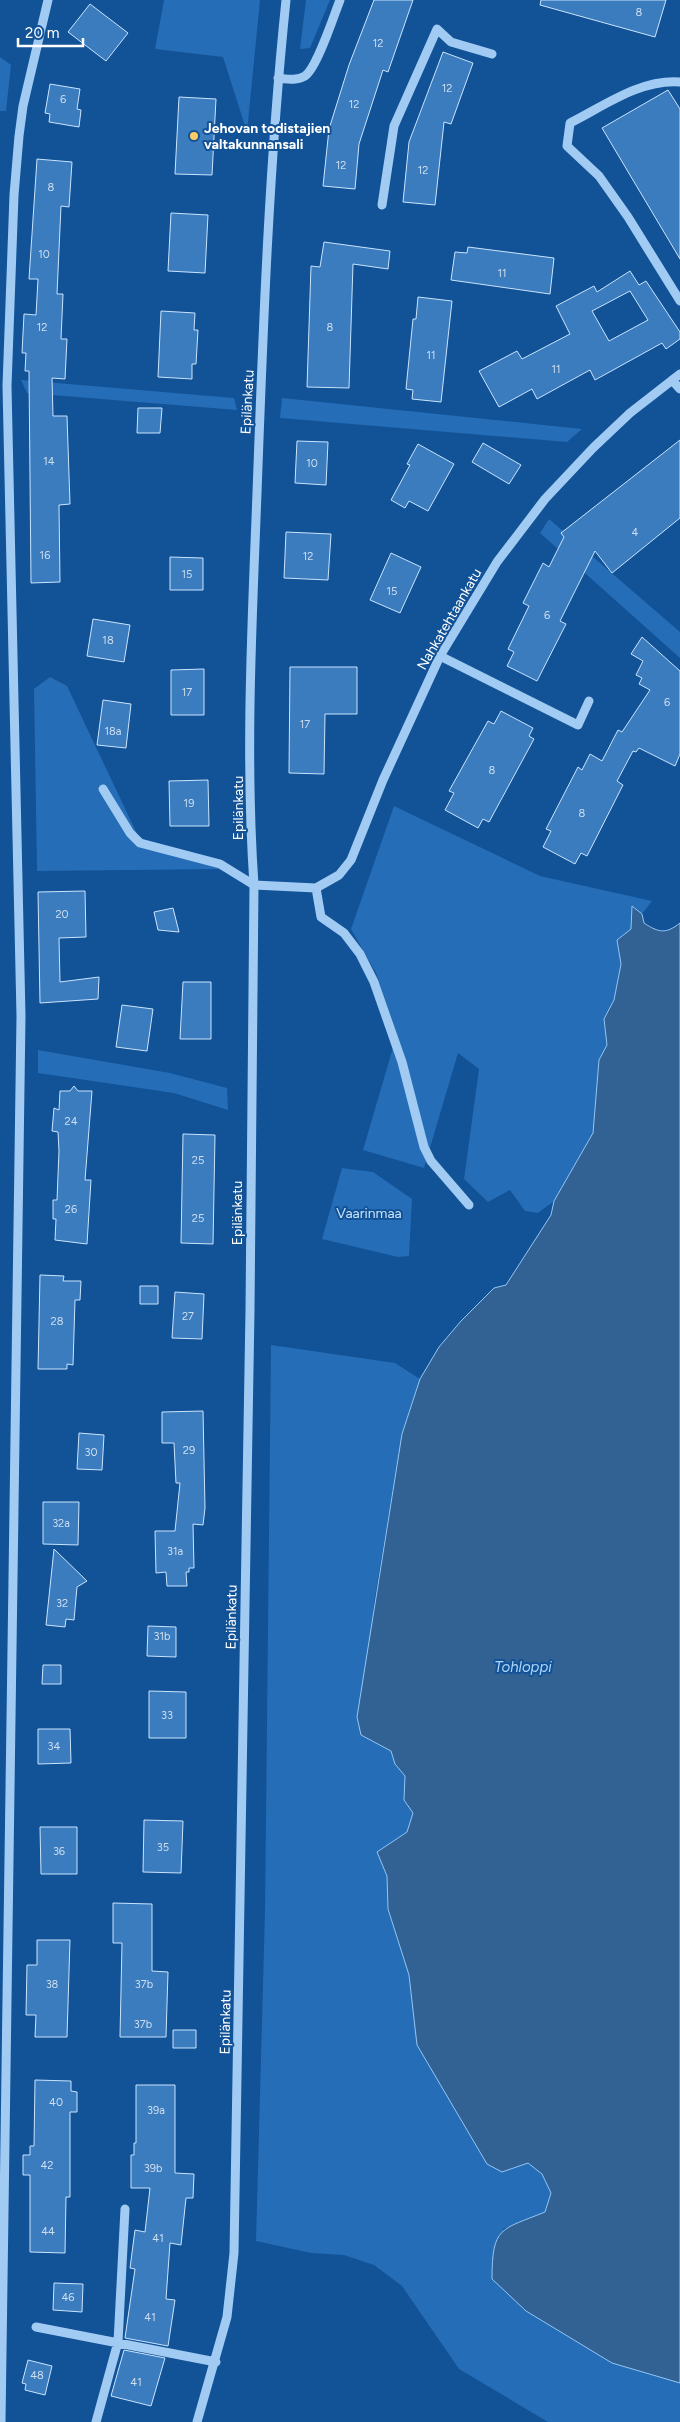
<svg xmlns="http://www.w3.org/2000/svg" width="680" height="2422" font-family="Figtree,sans-serif">
	<style>
		.green { fill: #256db6 }
		.water { fill: #326193; stroke: #94c7f6 }
		.building { fill: #3b7cbf; stroke: #cae4fd; fill-rule: evenodd }
		.lines { fill: none; stroke-linecap: round; stroke-linejoin: round }
		.minor { stroke: #a2cbf3; stroke-width: 9 }
		.poi-dot { fill: #ffcb65; stroke: #125297; stroke-width: 2 }
		.labels { text-anchor: middle; stroke-width: 4; stroke-linejoin: round; paint-order: stroke }
		.number-label { font-size: 11px; fill: #cedeef }
		.poi-label { font-size: 14px; font-weight: bold; fill: #fff; stroke: #125297; text-anchor: start }
		.street-label { font-size: 14px; fill: #fff; stroke: #125297 }
		.park-label { font-size: 14px; fill: #cae4fd; stroke: #125297 }
		.water-label { font-size: 15px; font-style: italic; fill: #afd5fa; stroke: #125297 }
	</style>
	<rect width="100%" height="100%" fill="#125297"/>
	<path class="green" d="M164 0H260L247 132 223 57 155 49Z
		M306 0H330L310 48 300 49Z
		M0 57 11 65 6 111H0Z
		M21 380 234 398 237 410 27 393Z
		M282 398 582 429 567 442 280 418Z
		M549 519 680 632V658L540 533Z
		M50 677 67 686 139 838 225 861 224 869 37 871 34 689Z
		M394 806 540 876 652 901 642 914 632 906 631 929 617 940 621 964 614 1000 604 1019 607 1045 599 1060 593 1133 554 1201 538 1213 525 1211 510 1190 488 1202 464 1179 479 1069 458 1053 424 1168 363 1150 397 1034 376 973 351 929Z
		M38 1050 170 1073 227 1088 228 1110 174 1093 38 1073Z
		M342 1168 373 1172 412 1199 409 1256 398 1257 322 1239Z
		M271 1345 395 1363 420 1379 402 1434 374 1602 361 1735 391 1751 395 1764 405 1776 404 1800 413 1813 407 1832 377 1852 387 1876 388 1909 409 1975 417 2045 452 2101 502 2171 528 2163 542 2174 551 2193 545 2212 503 2229 526 2311 612 2363 680 2383V2422H548L459 2369 402 2286 374 2265 344 2255 311 2253 256 2241 265 1911Z"/>
	<path class="water" d="M632 906 642 914 644 923C659 933 666 934 680 923V2383L612 2363 526 2311 492 2279C492 2226 501 2230 545 2212L551 2193 542 2174 528 2163 502 2172 487 2164 417 2045 409 1975 388 1909 387 1876 377 1852 407 1832 413 1813 404 1800 405 1776 395 1764 391 1751 361 1735 357 1717 402 1434 420 1379 439 1347 461 1321 494 1288 506 1285 551 1215 554 1201 593 1133 599 1060 607 1045 604 1019 614 1000 621 964 617 940 631 929Z"/>
	<path class="building" d="M374 0H413L388 72 383 70 359 144 355 189 323 186 329 129 349 65Z
		M541 0H666L655 37 540 5Z
		M90 4 128 33 106 61 68 32Z
		M443 52 473 63 451 124 444 122 435 205 403 202 409 142Z
		M50 84 80 89 77 109 81 110 79 127 49 122 50 114 45 113Z
		M668 90 680 109V259L602 128Z
		M179 97 216 99 212 175 175 174Z
		M37 159 72 162 69 207 61 206 57 294H63L61 339H67L65 379 52 378 53 416H67L70 504 59 505 60 582 31 583 29 371H25L26 353H22L24 314 36 315 38 279H29Z
		M171 213 208 215 205 273 168 271Z
		M324 242 390 251 388 269 353 264 349 388 307 387 311 266 320 267Z
		M468 247 554 258 550 294 451 280 455 252 467 253Z
		M630 271 639 285 646 281 680 332V339L666 349 662 343 595 380 590 370 537 399 532 389 499 407 479 371 517 351 522 359 570 334 556 306 594 286 597 292ZM630 291 648 320 609 341 592 311Z
		M418 297 452 301 441 402 412 399 413 390 406 389 413 319H416Z
		M161 311 195 313 194 330H198L196 364H192V379L158 377Z
		M138 408H162L160 433H137Z
		M680 440V518L612 573 595 551 560 621 566 624 537 681 507 666 514 652 508 649 529 606 523 603 543 563 549 567 564 537 561 533Z
		M297 441 328 442 326 485 295 483Z
		M483 443 521 465 509 484 472 462Z
		M418 444 454 464 428 511 409 501 405 508 391 500 410 465 407 464Z
		M286 532 331 534 328 580 284 578Z
		M391 553 421 567 400 613 370 600Z
		M170 557 203 558V590H170Z
		M93 619 130 625 124 662 87 656Z
		M642 637 680 671V754L675 766 639 748 636 752 633 751 617 781 623 785 587 856 581 853 575 864 543 847 551 831 546 829 578 767 582 770 590 754 602 761 618 730 622 732 650 690 639 684 642 678 636 675 643 661 631 654Z
		M290 667H357V714H325L324 774 289 773Z
		M204 669V715H171V670Z
		M103 700 131 704 126 748 97 745Z
		M501 711 533 728 529 736 534 739 489 822 483 819 478 828 445 810 454 793 449 791 488 721 494 724Z
		M208 780 209 826H170L169 781Z
		M85 891 86 937 59 938 60 982 99 977 98 999 40 1003 38 892Z
		M173 908 179 932 158 930 154 912Z
		M183 982H211V1039H180Z
		M122 1005 153 1009 147 1051 116 1047Z
		M74 1086 78 1091H92L85 1180H91L87 1244 55 1240 56 1219H53V1200H57L59 1151 58 1132 52 1131 54 1108 59 1110 60 1091H70Z
		M183 1134 215 1135 213 1244 181 1243Z
		M40 1275 64 1276 63 1281H81L80 1300H75L73 1365 67 1364V1369H38Z
		M140 1286H158V1304H140Z
		M175 1292 204 1294 202 1339 172 1338Z
		M203 1411 205 1508 203 1525 193 1524 194 1568H189V1572H186L187 1586H167L166 1572 156 1573 155 1531H175L180 1483H176L174 1443H162V1412Z
		M79 1433 104 1435 102 1470 77 1469Z
		M43 1502H79L78 1545 43 1544Z
		M54 1549 87 1581 77 1587 74 1620 66 1619 65 1627 46 1625Z
		M148 1626 176 1627V1657L147 1656Z
		M43 1665H61V1684H42Z
		M149 1691 186 1692V1738H149Z
		M38 1729H70L71 1763 38 1764Z
		M144 1820 183 1821 181 1873 143 1872Z
		M40 1827H77V1874H41Z
		M113 1903 152 1904V1971L168 1972 166 2037H120L122 1943H113Z
		M37 1940H70L67 2037H35L36 2015H26L27 1965H37Z
		M173 2030H196V2048H173Z
		M35 2080 71 2081V2091L77 2092V2112H70V2197H66L65 2253 30 2252V2175H23V2155H30V2146H34Z
		M136 2085H175V2173L194 2174 193 2198H186L181 2245 170 2243 166 2299 175 2300 168 2346 125 2338 135 2269 130 2268 135 2230 145 2232 150 2188H131V2155H134V2143H136Z
		M54 2283 83 2284 82 2312 53 2310Z
		M124 2350 165 2358 151 2406 111 2396Z
		M28 2360 52 2366 45 2395 25 2390 26 2384 22 2383Z"/>
	<g class="lines">
		<path class="minor" d="M278 78C287 79 297 81 305 76 317 68 334 15 340 0
			M680 82C640 79 604 106 570 123L567 146 599 176 628 217 680 301
			M382 205 394 126 437 29 451 42 492 54
			M672 380 680 389
			M440 656 578 725 589 701
			M103 789 130 833 140 843 220 864 254 885 316 888 339 875 351 860 383 780 440 656 497 562 545 499 593 448 630 413 680 374
			M316 888 321 917 344 933 360 954 374 982 402 1062 424 1147 431 1161 469 1205
			M36 2327 216 2362
			M1 2422 21 1016 7 386 14 195 19 136 23 106 48 0
			M96 2422 118 2342 125 2209
			M197 2422 227 2317 234 2253 250 1310 254 885C245 755 252 624 257 493 263 329 269 163 286 0"/>
	</g>
	<circle class="poi-dot" cx="194" cy="136" r="5"/>
	<g class="labels">
		<g class="number-label">
			<text x="639" y="16">8</text>
			<text x="378" y="47">12</text>
			<text x="447" y="92">12</text>
			<text x="63" y="103">6</text>
			<text x="354" y="108">12</text>
			<text x="341" y="169">12</text>
			<text x="423" y="174">12</text>
			<text x="51" y="191">8</text>
			<text x="44" y="258">10</text>
			<text x="502" y="277">11</text>
			<text x="42" y="331">12</text>
			<text x="330" y="331">8</text>
			<text x="431" y="359">11</text>
			<text x="556" y="373">11</text>
			<text x="49" y="465">14</text>
			<text x="312" y="467">10</text>
			<text x="635" y="536">4</text>
			<text x="45" y="559">16</text>
			<text x="308" y="560">12</text>
			<text x="187" y="578">15</text>
			<text x="392" y="595">15</text>
			<text x="547" y="619">6</text>
			<text x="108" y="644">18</text>
			<text x="187" y="696">17</text>
			<text x="667" y="706">6</text>
			<text x="305" y="728">17</text>
			<text x="113" y="735">18a</text>
			<text x="492" y="774">8</text>
			<text x="189" y="807">19</text>
			<text x="582" y="817">8</text>
			<text x="62" y="918">20</text>
			<text x="71" y="1125">24</text>
			<text x="198" y="1164">25</text>
			<text x="71" y="1213">26</text>
			<text x="198" y="1222">25</text>
			<text x="188" y="1320">27</text>
			<text x="57" y="1325">28</text>
			<text x="189" y="1454">29</text>
			<text x="91" y="1456">30</text>
			<text x="61" y="1527">32a</text>
			<text x="175" y="1555">31a</text>
			<text x="62" y="1607">32</text>
			<text x="162" y="1640">31b</text>
			<text x="167" y="1719">33</text>
			<text x="54" y="1750">34</text>
			<text x="163" y="1851">35</text>
			<text x="59" y="1855">36</text>
			<text x="52" y="1988">38</text>
			<text x="144" y="1988">37b</text>
			<text x="143" y="2028">37b</text>
			<text x="56" y="2106">40</text>
			<text x="156" y="2114">39a</text>
			<text x="47" y="2169">42</text>
			<text x="153" y="2172">39b</text>
			<text x="48" y="2235">44</text>
			<text x="158" y="2242">41</text>
			<text x="68" y="2301">46</text>
			<text x="150" y="2321">41</text>
			<text x="37" y="2379">48</text>
			<text x="136" y="2386">41</text>
		</g>
		<g class="poi-label">
			<text x="204" y="133">Jehovan todistajien<tspan x="204" dy="16">valtakunnansali</tspan></text>
		</g>
		<g class="street-label">
			<text transform="translate(247 402) rotate(-87)" y="5">Epilänkatu</text>
			<text transform="translate(449 619) rotate(-60)" y="5">Nahkatehtaankatu</text>
			<text transform="translate(238 808) rotate(-90)" y="5">Epilänkatu</text>
			<text transform="translate(237 1213) rotate(-90)" y="5">Epilänkatu</text>
			<text transform="translate(231 1617) rotate(-89)" y="5">Epilänkatu</text>
			<text transform="translate(225 2022) rotate(-89)" y="5">Epilänkatu</text>
		</g>
		<g class="park-label">
			<text x="369" y="1218">Vaarinmaa</text>
		</g>
		<g class="water-label">
			<text x="523" y="1672">Tohloppi</text>
		</g>
	</g>
	<path d="M18 38v8h65v-8" fill="none" stroke="#ffffff" stroke-width="2.5"/>
	<text x="25" y="38" font-size="15" fill="#ffffff" stroke="#125297" stroke-width="4" paint-order="stroke">20 m</text>
</svg>
